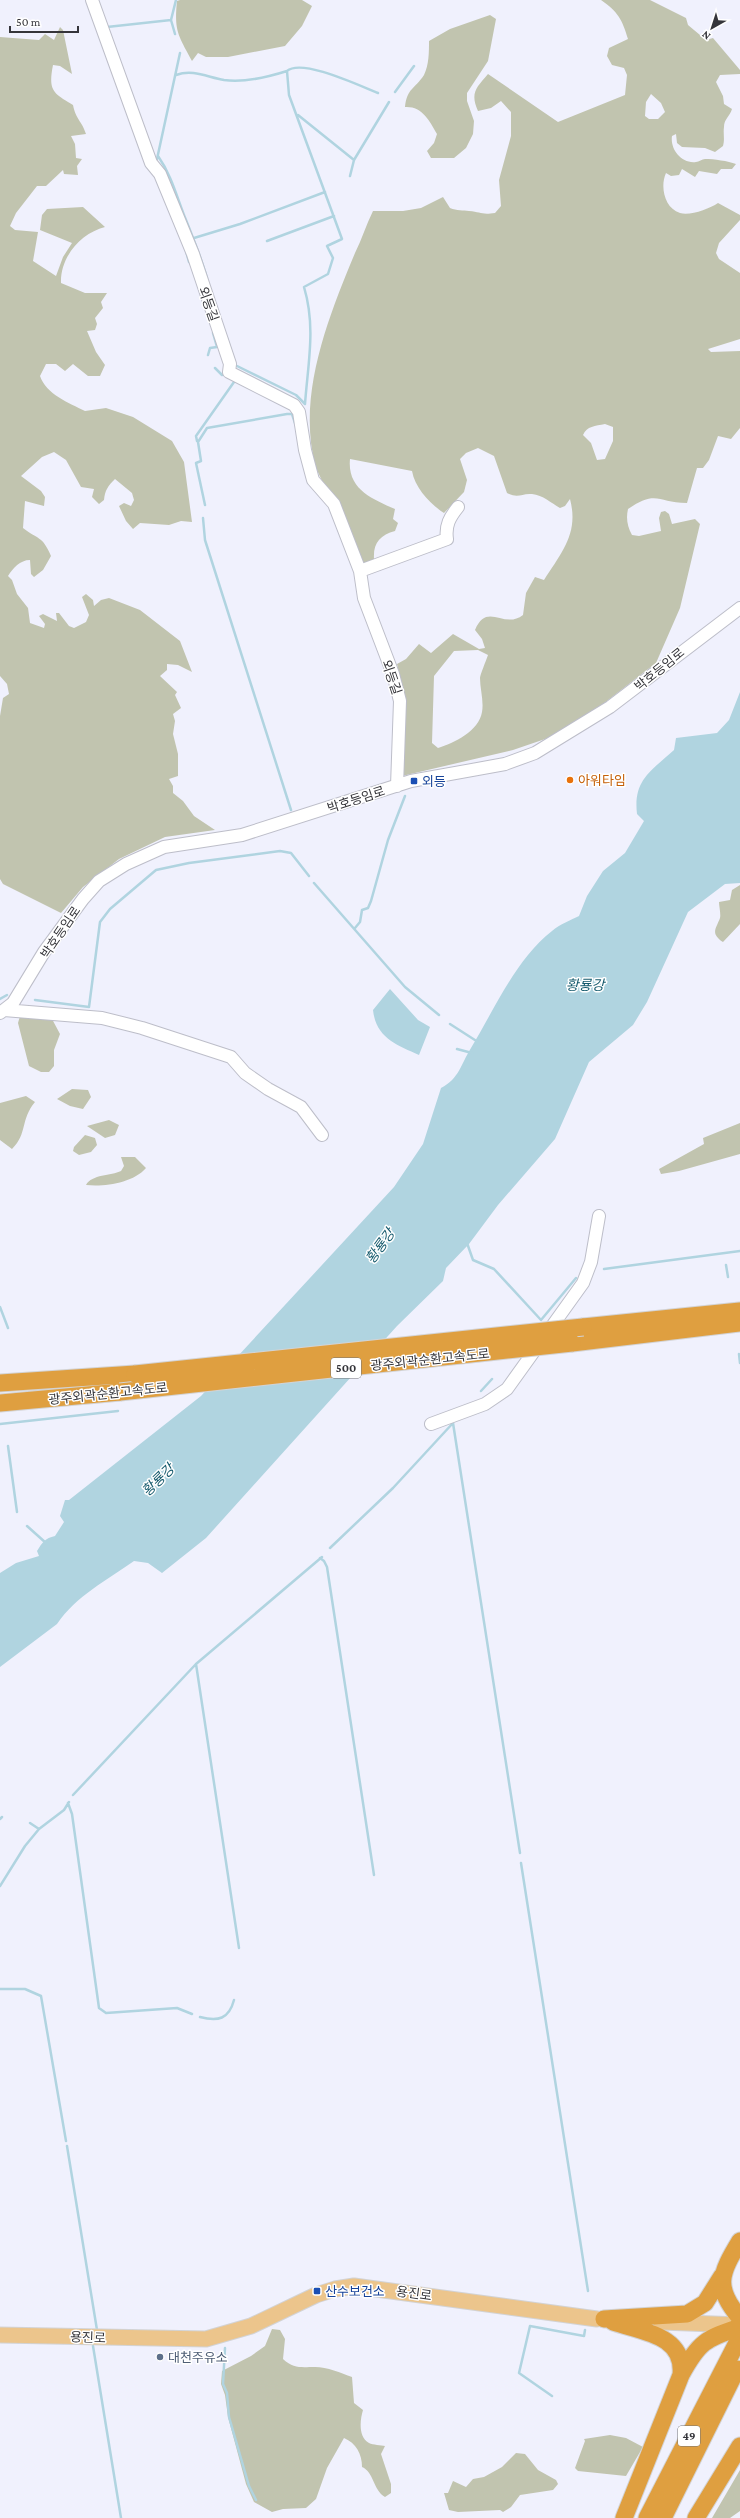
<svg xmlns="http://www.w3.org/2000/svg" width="740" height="2518" font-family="'Crimson Pro','Noto Sans KR',serif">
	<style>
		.green { fill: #c1c4af; fill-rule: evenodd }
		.water { fill: #b0d4e0 }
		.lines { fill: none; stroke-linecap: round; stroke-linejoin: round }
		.stream { stroke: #b0d4e0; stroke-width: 2.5 }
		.minor-casing { stroke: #bdbec9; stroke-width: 14 }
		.major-casing { stroke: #d3d3d4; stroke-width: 17 }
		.highway-casing { stroke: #d3d3d4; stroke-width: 19 }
		.minor { stroke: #fff; stroke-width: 12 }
		.major { stroke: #ecc58c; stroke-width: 15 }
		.highway { stroke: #df9f40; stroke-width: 17 }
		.highway-bridge-casing { stroke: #d3d3d4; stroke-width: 19; stroke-linecap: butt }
		.highway-bridge { stroke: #df9f40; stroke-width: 17 }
		.food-dot { fill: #e8710a; stroke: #fff; stroke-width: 1.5 }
		.transit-dot { fill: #1a4fb4; stroke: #fff; stroke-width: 1.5 }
		.service-dot { fill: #5c6f8a; stroke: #fff; stroke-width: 1.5 }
		.labels { text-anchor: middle; stroke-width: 3; stroke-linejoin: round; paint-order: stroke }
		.shield { fill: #fff; stroke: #727275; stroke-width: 1 }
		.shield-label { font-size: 12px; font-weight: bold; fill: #35353a }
		.street-label { font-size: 13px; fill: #35353a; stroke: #fff }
		.food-label { font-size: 13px; fill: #c56008; stroke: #fff; text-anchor: start }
		.transit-label { font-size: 13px; fill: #164399; stroke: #fff; text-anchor: start }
		.service-label { font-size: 13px; fill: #4e5e75; stroke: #fff; text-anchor: start }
		.water-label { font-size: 14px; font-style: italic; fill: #14596c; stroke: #fff }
	</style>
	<rect width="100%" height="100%" fill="#f0f1fd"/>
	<path class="green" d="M180 0H302L312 6 302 26 285 46 228 57H206L198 53 192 61C178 35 174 31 177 1Z
		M601 0H650L686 18 688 25 706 40 713 38 740 70V74L720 75 716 82 723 96 724 104 732 109C730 116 724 119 724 127 723 134 725 139 723 146L715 152 705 148 682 147 677 143 676 134 672 136C670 149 681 164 696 162 699 162 702 159 705 159 714 159 728 161 736 164L732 169H721L717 174 699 171 695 177 682 169 679 175 671 176 666 173C660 186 664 208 680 213 690 216 709 209 718 203L740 215V220L719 243 716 253 719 259 740 273V339L708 349 711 352 740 351V428L731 439 718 436 709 460 703 468H697L687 503C658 503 657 489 628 509 626 518 627 526 632 535L639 536 661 531 659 518 661 512 665 511 669 514 672 524 695 519 700 524 680 608 656 663 603 704 551 737 513 750 402 776 406 703 397 664 406 659 419 644 431 653 453 634 479 649 485 648 482 639 475 630C487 601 504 630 523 615L526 593 535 577 544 580C562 552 579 533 570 499L565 506 560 508C551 503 543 495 532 494 521 493 519 499 507 493L494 456 478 448 466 453 460 459 467 480 464 492 444 513C430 504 415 488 412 471L350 459C347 489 372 499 395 509L393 519 398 523 395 531C380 535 373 543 374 559L366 564 360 561 316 468C296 397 328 318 355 253 362 239 366 225 373 211H403L421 208 443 197 450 208C457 211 463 210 469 211 481 212 481 215 495 213L501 206 499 180 511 136V112L501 101 491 108 478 111C470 93 476 88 488 74L558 122 625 95 627 75 624 68 612 65 607 56 609 48 628 39C622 19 618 12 601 0ZM651 94 661 103 665 112 658 119H649L645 116 646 102ZM605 424 613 427V441L605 459 597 460 591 443 583 435C587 426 595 426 605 424ZM478 650 488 655C486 661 480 675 480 678 480 689 484 701 482 712 479 731 454 743 438 748L432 743 434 676 454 651Z
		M490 15 496 19 488 61 467 93V101L474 121 473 134 466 148 454 158H431L427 151 434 143 437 134C429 120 422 106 405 107 407 88 415 89 424 75 429 65 429 52 429 41L450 29Z
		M60 27 63 30 72 74 60 66 53 65C48 91 53 93 73 105 76 120 82 121 86 134L71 136 75 144 76 158 82 159 77 166 78 175 64 174 63 170 46 186H37L16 213 10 226 15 230 38 232 33 261 56 276 63 257 72 243 40 230 42 215 47 209 83 207 105 227C81 233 60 257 61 283L85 293H107L101 302 103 308 95 318 97 324 95 330 87 331 96 352 105 365 100 376H88L73 364 65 371 56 364H46L40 376C46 394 69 403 85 411L106 408 133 417 172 441 184 462 192 522 181 521 169 525 140 523 133 529 126 521 119 506 124 503 131 506 134 500 132 493 115 479C108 486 105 490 104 500L99 504 92 497 94 489 81 487 66 460 54 452 42 457 21 476 41 491 45 497 44 506 25 501 23 528C38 540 42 535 51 556L43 570 34 577 31 574 30 560C20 560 13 568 8 576L12 580 17 594 28 608 30 623 44 628 45 624 39 616 43 614 57 621 56 613H59L69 626 74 628 86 622 89 615 82 597 86 594 93 600 94 606 101 600 109 598 140 610 180 641 192 672 178 665 167 664V670L160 676 177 692 175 695 181 708 173 714 175 721 173 734 178 754V776L169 779 173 786V793L183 801 194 816 215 830 165 837 119 859 83 887 61 913 3 884 0 879V716L3 698 9 694 7 684 0 676V37L39 40 45 34 54 40Z
		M740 885V924L723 942C710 933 716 929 720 918 721 914 719 906 719 902L730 900 732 890Z
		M20 1016 52 1019 60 1034 54 1050V1066L49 1072H41L29 1066 18 1023Z
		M72 1089 88 1090 91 1097 83 1109 70 1106 57 1099Z
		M26 1096 35 1102C20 1120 28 1133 12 1149L0 1140V1103Z
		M109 1120 119 1125 115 1135 105 1138 87 1126Z
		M740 1123V1154L679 1171 661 1174 659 1169 704 1144 703 1138Z
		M85 1135 95 1138 97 1145 91 1152 79 1155 73 1151 74 1147Z
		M121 1157H135L146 1168C133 1183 105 1187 86 1185 92 1174 111 1176 121 1171L124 1166Z
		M272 2329 280 2330 285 2339 283 2359C294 2369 301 2367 315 2367 327 2367 341 2373 352 2377L354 2403 363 2410C360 2420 358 2437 369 2443 373 2445 381 2445 385 2446L381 2454 391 2484V2493L385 2497C373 2490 374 2472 362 2467 362 2454 356 2443 344 2438L327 2468 316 2499 306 2508 283 2509 272 2512 254 2502 246 2484 228 2417 225 2395 221 2384 222 2371 251 2356 265 2346Z
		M610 2435 626 2438 643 2447 626 2476 578 2471 575 2468 585 2441 584 2439Z
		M516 2453 525 2454 538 2470 556 2480 558 2484 553 2490 520 2495 511 2507 503 2512 500 2510 458 2512 449 2510 444 2493H448L453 2481 466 2487 473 2479 484 2477 502 2467Z
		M740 2470V2511L730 2518H712Z"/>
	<path class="water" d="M740 692V883L725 884 688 912 647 1002 633 1025 589 1062 555 1139 498 1205 469 1244 446 1268 443 1281 397 1326 206 1538 162 1573 148 1563 134 1561C107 1580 76 1596 57 1624L0 1667V1573L16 1563 39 1556 37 1551C42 1543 45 1538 55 1536L64 1522 60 1516 65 1500H69L201 1396 394 1187 423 1144 441 1088C459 1079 461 1064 471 1048 494 1010 516 959 552 931 560 924 571 920 579 916L587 896 603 871 625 853 644 821 637 814C633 780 651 771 674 750L676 738 717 733 729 720Z
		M390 989 418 1020 430 1027 419 1055C397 1045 376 1038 373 1010Z"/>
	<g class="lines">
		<path class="stream" d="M171 20 176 0
			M107 27 171 20 175 34
			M176 75C193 69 207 77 224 80 244 83 268 77 287 71
			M395 92 414 66
			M298 115 354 160 389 102
			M158 156C172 176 177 198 186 220 194 240 201 258 207 278
			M157 159 180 53
			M350 176 354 160
			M194 238 240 224 325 192
			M267 241 334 216
			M186 251 189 262
			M227 338 235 365 296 395 305 404C308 363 316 327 304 287L328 274 333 258 327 246 342 239 289 95 287 71C302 58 360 86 378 93
			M208 355 210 348 217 347 213 333
			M215 368 222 375
			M197 441 196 436 234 382
			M205 505 196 463 201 461 198 442 207 428 287 414H292L295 423
			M203 518 205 540 291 810
			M314 883 405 987 439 1015
			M355 928 360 922 362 910 368 908 371 901 388 840 405 796
			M0 999 7 995
			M35 1000 89 1007 100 922 110 909 156 870 189 863 280 851 291 853 309 876
			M450 1024 478 1042
			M457 1049 472 1053
			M467 1243 473 1260 494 1269 541 1320 576 1278
			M726 1265 728 1277
			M604 1269 740 1251
			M0 1307 8 1328
			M739 1354 740 1363
			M481 1391 492 1379
			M453 1423 520 1853
			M0 1424 118 1411
			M8 1446 17 1512
			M27 1526 46 1543
			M330 1548 393 1488 453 1423
			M320 1558 324 1561 327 1567 374 1875
			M196 1664 239 1948
			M73 1795 196 1664 322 1557
			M68 1803 72 1814 99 2008 106 2013 177 2008 192 2014
			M0 1819 2 1817
			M30 1823 39 1829 64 1810 69 1802
			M521 1863 588 2291
			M0 1886 25 1846 39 1829
			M0 1989H25L41 1996 66 2141
			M200 2017C218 2022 229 2019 234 2000
			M67 2146 97 2330
			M93 2346 121 2518
			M225 2348 223 2384 227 2393 229 2417 249 2486 256 2500
			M552 2396 519 2373 530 2326 584 2336 585 2330"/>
		<g class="minor-casing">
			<path id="minor" d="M92 0 151 163 160 174 193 254 230 364 229 372 294 405 299 412 305 450 313 480 334 504 360 571
				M397 786 400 701 393 674 364 598 360 571 447 539C445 525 450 517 458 507
				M4 1010 102 1018 142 1028 231 1057 245 1073 268 1089 301 1107 322 1135
				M0 1013 13 1003 44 952 83 899 99 881 126 864 164 847 242 835 411 781 505 764 535 753 610 707 740 608
				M431 1424 485 1404 507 1389 583 1283 591 1262 599 1216"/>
		</g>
		<g class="major-casing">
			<path id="major" d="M661 2322 740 2325
				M0 2335 206 2339 251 2326 316 2295 335 2289 354 2286 597 2319"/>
		</g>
		<g class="highway-casing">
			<path id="highway" d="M583 1327 740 1311
				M572 1343 740 1323
				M0 1383 135 1374
				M0 1403 120 1392
				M740 2241C720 2274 714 2287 740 2318
				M604 2319 687 2314 705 2303 722 2276
				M613 2322C643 2332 685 2335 681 2375
				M624 2518 681 2375C699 2342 705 2339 740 2327
				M647 2518 740 2337
				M663 2518 737 2369
				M696 2518 740 2446"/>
		</g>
		<use href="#minor" class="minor"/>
		<use href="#major" class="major"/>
		<use href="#highway" class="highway"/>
		<g class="highway-bridge-casing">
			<path id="highway-bridge" d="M135 1374 583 1327
				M120 1392 572 1343"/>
		</g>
		<use href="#highway-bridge" class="highway-bridge"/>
	</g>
	<circle class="food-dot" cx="570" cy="780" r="4"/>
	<g class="transit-dot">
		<rect x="410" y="777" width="8" height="8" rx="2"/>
		<rect x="313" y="2287" width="8" height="8" rx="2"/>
	</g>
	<circle class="service-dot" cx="160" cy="2357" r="4"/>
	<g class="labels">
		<g class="shield">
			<rect x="331" y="1358" width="30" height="20" rx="3"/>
			<rect x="678" y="2426" width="22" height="20" rx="3"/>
		</g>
		<g class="shield-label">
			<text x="346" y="1372">500</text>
			<text x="689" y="2440">49</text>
		</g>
		<g class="street-label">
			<text transform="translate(209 304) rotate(70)" y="5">외등길</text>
			<text transform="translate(659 669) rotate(-39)" y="5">박호등임로</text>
			<text transform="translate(392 677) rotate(71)" y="5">외등길</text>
			<text transform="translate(356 799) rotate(-18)" y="5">박호등임로</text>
			<text transform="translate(60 932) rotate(-56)" y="5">박호등임로</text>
			<text transform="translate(430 1359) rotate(-6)" y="5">광주외곽순환고속도로</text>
			<text transform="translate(108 1393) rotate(-6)" y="5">광주외곽순환고속도로</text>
			<text transform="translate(414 2293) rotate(8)" y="5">용진로</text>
			<text transform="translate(88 2337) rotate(2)" y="5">용진로</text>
		</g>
		<g class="food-label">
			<text x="578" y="785">아워타임</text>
		</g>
		<g class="transit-label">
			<text x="422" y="786">외등</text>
			<text x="325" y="2296">산수보건소</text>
		</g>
		<g class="service-label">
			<text x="168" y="2362">대천주유소</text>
		</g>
		<g class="water-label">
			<text x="585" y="990">황룡강</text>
			<text transform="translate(380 1246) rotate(-54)" y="5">황룡강</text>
			<text transform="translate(158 1480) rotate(-44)" y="5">황룡강</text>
		</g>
	</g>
	<g transform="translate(712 28) rotate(219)" stroke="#ffffff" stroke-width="3" paint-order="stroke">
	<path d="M0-3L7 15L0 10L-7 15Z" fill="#35353a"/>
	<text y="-6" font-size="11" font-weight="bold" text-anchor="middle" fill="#35353a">N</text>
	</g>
	<path d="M10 26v6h68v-6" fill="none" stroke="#35353a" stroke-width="2"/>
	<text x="16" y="26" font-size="12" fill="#35353a" stroke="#ffffff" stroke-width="3" paint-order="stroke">50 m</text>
</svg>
